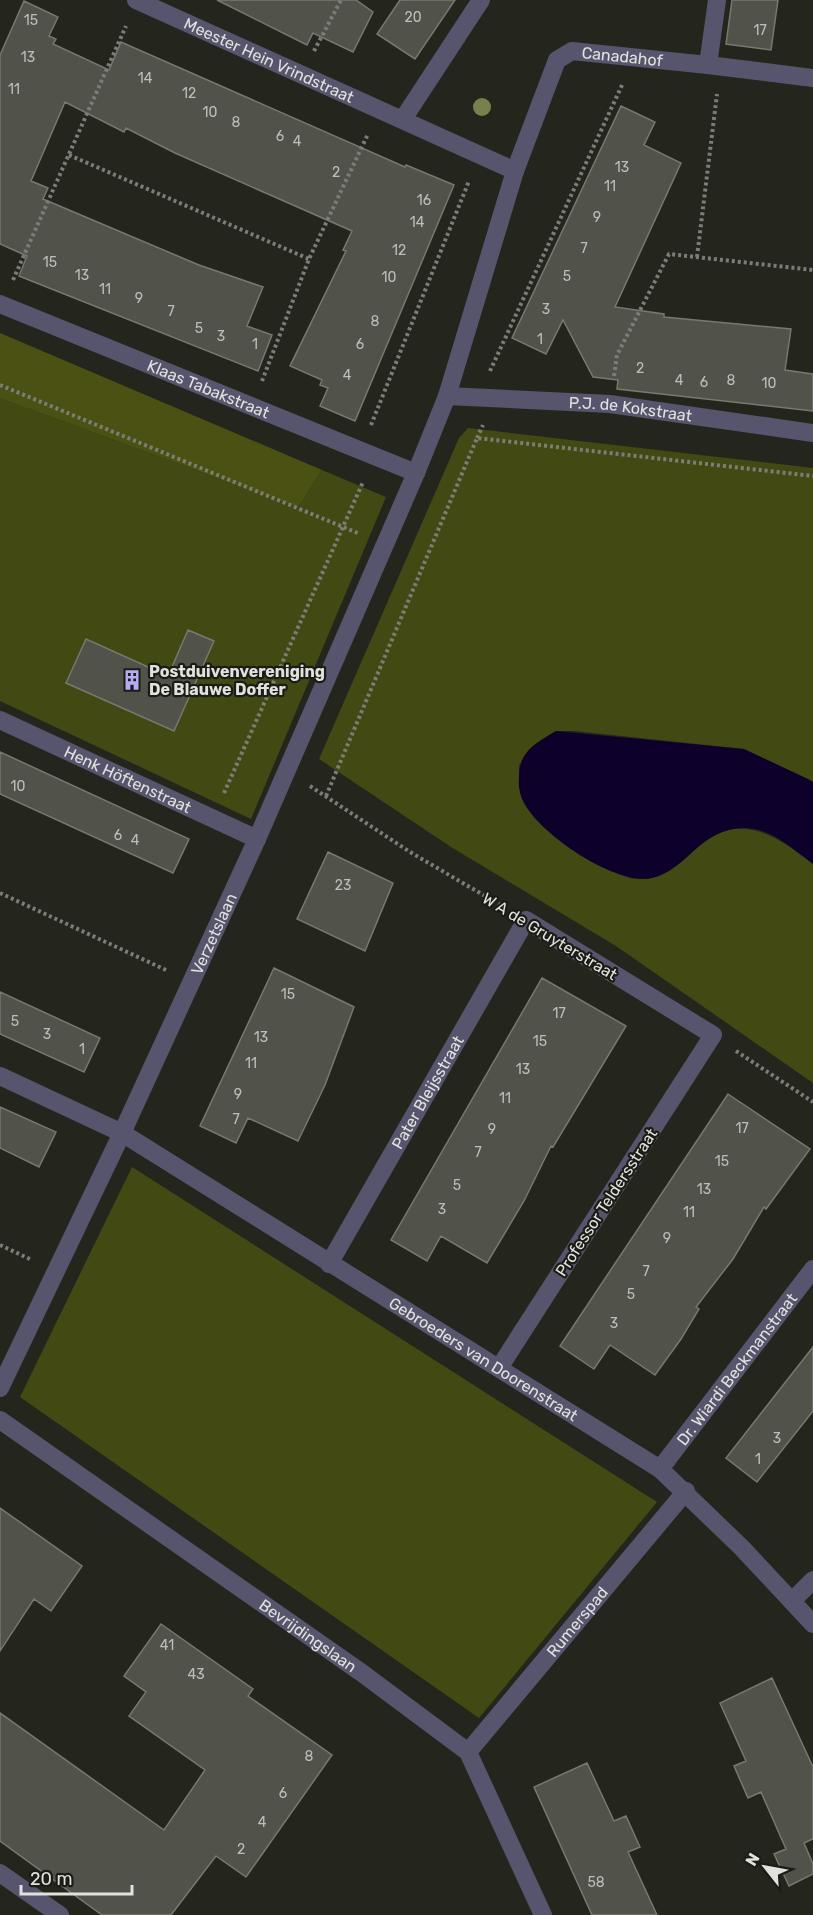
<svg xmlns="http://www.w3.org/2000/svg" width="813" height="1915" font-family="Rubik,sans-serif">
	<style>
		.green { fill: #434912 }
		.forest { fill: #4a5113 }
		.water { fill: #0d002b }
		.building { fill: #51534b; stroke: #777870; stroke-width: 1.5 }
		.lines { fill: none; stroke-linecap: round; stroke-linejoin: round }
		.path { stroke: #7b7d76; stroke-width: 4; stroke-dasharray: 3 3; stroke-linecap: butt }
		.street { stroke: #57556d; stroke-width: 18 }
		.tree { fill: #78804c }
		.labels { text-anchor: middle; stroke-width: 4.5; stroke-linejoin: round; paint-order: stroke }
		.number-label { font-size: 14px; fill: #bdbeb8 }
		.street-label { font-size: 16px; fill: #e1e2dd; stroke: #1b1c15 }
		.poi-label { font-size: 16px; font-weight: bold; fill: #e1e2dd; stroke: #1b1c15; text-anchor: start }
	</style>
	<rect width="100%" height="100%" fill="#24261e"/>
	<path class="green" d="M0 398 14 403 22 402 30 409 298 508 322 470 386 497 251 819 0 701Z
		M468 428 813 468V782L744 749 574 731H556L519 765C519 777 518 790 524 802 526 807 617 873 627 877 633 880 644 879 650 878 666 876 677 863 688 854 736 810 769 830 813 864V1083L616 946 451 847 319 759 459 438Z
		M132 1167 657 1502 479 1718 20 1397Z"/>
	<path class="forest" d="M0 333 322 470 298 508 0 398Z"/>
	<path class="water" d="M556 731 744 749 808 779 813 782V864C794 850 772 829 746 828 700 827 688 870 652 878 616 886 541 835 524 803 520 796 518 785 519 777 519 751 536 743 556 731Z"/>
	<path class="building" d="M217 0H356L373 12 353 52 313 33 307 45Z
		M400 0H455L415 59 377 34Z
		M732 0H778L771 50 726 44Z
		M24 1 58 17 49 36 56 39 53 44 109 70 121 42 405 167 406 165 454 185 355 421 320 406 328 388 320 385 322 380 290 366 346 251 343 250 352 231 175 153 126 128 124 132 65 102 31 181 48 188 43 199 199 265 263 287 247 326 272 335 258 371 19 276 27 256 0 244V55Z
		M621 106 655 122 644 145 681 163 615 307 664 314V317L791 329 785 370 813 374V411L617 389 618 380 593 377 563 320 546 354 512 338Z
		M188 630 214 641 174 731 66 683 86 639 168 676Z
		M0 752 189 839 173 873 0 794Z
		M328 852 393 883 365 951 297 919Z
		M274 968 354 1007 325 1085 298 1141 248 1118 236 1143 200 1126Z
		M542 978 626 1026 553 1147 551 1146 524 1201 487 1263 441 1236 427 1261 391 1240Z
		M0 992 100 1038 84 1072 0 1034Z
		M728 1094 810 1149 766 1209 764 1207 733 1259 696 1307 699 1309 681 1339 655 1375 610 1345 594 1369 560 1346Z
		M0 1107 56 1132 39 1167 0 1148Z
		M813 1347V1411L757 1482 726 1458Z
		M0 1508 82 1566 51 1611 34 1599 0 1651Z
		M161 1624 253 1689 248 1696 332 1755 246 1877 216 1856 171 1915H102L0 1841V1713L164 1830 205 1770 129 1716 146 1692 124 1676Z
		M772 1678 813 1767V1839L804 1843 813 1864V1874L789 1886 774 1854 786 1849 761 1792 748 1798 734 1766 746 1761 720 1703Z
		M587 1763 614 1821 626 1816 640 1847 628 1852 657 1915H592L534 1787Z"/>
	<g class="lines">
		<path class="path" d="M314 51 341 0
			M69 155 309 259
			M697 257 717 94
			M13 280 126 26
			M490 371 623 83
			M614 376 617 355 669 254 813 270
			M262 381 309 259 368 134
			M0 385 360 534
			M371 425 469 181
			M477 438 483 425
			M310 786 410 852 502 906
			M224 793 363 482
			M326 796 477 438 813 476
			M0 893 166 970
			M736 1051 813 1102
			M0 1245 32 1260"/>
		<g class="street">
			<path id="s1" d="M136 0 515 171"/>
			<path d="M708 65 813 78"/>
			<path d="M403 119 481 0"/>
			<path id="s2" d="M0 304 416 473"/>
			<path id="s3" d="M447 396 610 404 813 433"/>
			<path id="s4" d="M0 720 257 839"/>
			<path id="s5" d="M0 1076 122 1133 660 1469 742 1548 813 1624"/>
			<path id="s6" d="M329 1264 526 920 713 1035 499 1368"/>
			<path id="s7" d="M0 1388 122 1133 257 839 416 473 447 396 515 171 557 60 572 51 708 65 717 0"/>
			<path id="s8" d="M0 1420 362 1673 468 1752 543 1915"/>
			<path id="s9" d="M660 1469 813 1269"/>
			<path d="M793 1600 813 1580"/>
			<path id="s10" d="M468 1752 686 1491"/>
			<path d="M0 1873 60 1915"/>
		</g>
	</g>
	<circle class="tree" cx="482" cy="107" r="9"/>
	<defs>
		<g id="building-bare" transform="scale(1.62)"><path d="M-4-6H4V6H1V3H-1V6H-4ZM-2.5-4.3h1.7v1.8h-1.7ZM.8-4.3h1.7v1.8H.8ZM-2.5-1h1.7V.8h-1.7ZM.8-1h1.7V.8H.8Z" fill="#b5acf8" stroke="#1b1c15" stroke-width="2.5" paint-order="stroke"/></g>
	</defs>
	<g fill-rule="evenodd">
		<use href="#building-bare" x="132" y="680"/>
	</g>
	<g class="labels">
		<g class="number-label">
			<text x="413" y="22">20</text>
			<text x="31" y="25">15</text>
			<text x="760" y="35">17</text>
			<text x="28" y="62">13</text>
			<text x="145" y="83">14</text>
			<text x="14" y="94">11</text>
			<text x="189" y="98">12</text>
			<text x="210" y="117">10</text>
			<text x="236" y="127">8</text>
			<text x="280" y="141">6</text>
			<text x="297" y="146">4</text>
			<text x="622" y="172">13</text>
			<text x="336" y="177">2</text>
			<text x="610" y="191">11</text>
			<text x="424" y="205">16</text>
			<text x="597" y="222">9</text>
			<text x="417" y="227">14</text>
			<text x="584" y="253">7</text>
			<text x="399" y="255">12</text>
			<text x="50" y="267">15</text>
			<text x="82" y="280">13</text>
			<text x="567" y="281">5</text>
			<text x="389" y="282">10</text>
			<text x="105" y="294">11</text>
			<text x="139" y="303">9</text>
			<text x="546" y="314">3</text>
			<text x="171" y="316">7</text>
			<text x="375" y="326">8</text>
			<text x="199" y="333">5</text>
			<text x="221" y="341">3</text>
			<text x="540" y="344">1</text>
			<text x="255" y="349">1</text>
			<text x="360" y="349">6</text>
			<text x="640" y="373">2</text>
			<text x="347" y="380">4</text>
			<text x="679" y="385">4</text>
			<text x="731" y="385">8</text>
			<text x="704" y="387">6</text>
			<text x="769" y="388">10</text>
			<text x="18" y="791">10</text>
			<text x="118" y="840">6</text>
			<text x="135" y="845">4</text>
			<text x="343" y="890">23</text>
			<text x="288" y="999">15</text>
			<text x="559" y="1018">17</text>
			<text x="15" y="1026">5</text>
			<text x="47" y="1039">3</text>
			<text x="261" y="1042">13</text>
			<text x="540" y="1046">15</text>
			<text x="82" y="1054">1</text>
			<text x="251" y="1068">11</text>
			<text x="523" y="1074">13</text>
			<text x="238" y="1099">9</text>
			<text x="505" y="1103">11</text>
			<text x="236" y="1124">7</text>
			<text x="742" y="1133">17</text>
			<text x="492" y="1134">9</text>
			<text x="478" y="1157">7</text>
			<text x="722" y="1166">15</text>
			<text x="457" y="1190">5</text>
			<text x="704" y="1194">13</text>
			<text x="442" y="1214">3</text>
			<text x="689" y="1217">11</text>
			<text x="667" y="1243">9</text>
			<text x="646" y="1276">7</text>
			<text x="631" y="1299">5</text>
			<text x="614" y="1328">3</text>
			<text x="777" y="1443">3</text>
			<text x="758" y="1464">1</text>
			<text x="167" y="1650">41</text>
			<text x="196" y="1679">43</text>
			<text x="309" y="1761">8</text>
			<text x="283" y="1798">6</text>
			<text x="262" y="1827">4</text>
			<text x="241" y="1854">2</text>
			<text x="596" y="1887">58</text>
		</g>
		<g class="street-label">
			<text dy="6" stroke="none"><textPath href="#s7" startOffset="1510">Canadahof</textPath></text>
			<text dy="6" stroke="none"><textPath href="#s1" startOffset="146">Meester Hein Vrindstraat</textPath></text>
			<text dy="6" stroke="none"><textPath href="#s2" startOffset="225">Klaas Tabakstraat</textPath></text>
			<text dy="6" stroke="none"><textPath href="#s3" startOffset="184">P.J. de Kokstraat</textPath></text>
			<text dy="6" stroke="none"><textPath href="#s4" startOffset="141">Henk Höftenstraat</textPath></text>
			<text dy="6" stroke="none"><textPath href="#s7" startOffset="502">Verzetslaan</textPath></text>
			<text transform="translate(550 936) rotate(31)" y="6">W A de Gruyterstraat</text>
			<text dy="6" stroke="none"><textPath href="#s6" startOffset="198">Pater Bleijsstraat</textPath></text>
			<text transform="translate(606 1202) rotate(-57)" y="6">Professor Teldersstraat</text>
			<text dy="6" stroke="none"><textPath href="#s5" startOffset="561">Gebroeders van Doorenstraat</textPath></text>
			<text dy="6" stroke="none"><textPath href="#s9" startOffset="126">Dr. Wiardi Beckmanstraat</textPath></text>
			<text dy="6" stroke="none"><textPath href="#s10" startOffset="170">Rumerspad</textPath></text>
			<text dy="6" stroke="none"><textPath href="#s8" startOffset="376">Bevrijdingslaan</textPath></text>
		</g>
		<g class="poi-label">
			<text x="149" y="677">Postduivenvereniging<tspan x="149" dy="18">De Blauwe Doffer</tspan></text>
		</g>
	</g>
	<g transform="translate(765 1867) rotate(301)" stroke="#1b1c15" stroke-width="4.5" paint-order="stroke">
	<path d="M0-4.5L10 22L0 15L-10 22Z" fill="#e1e2dd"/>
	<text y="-9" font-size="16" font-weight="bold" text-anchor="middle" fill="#e1e2dd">N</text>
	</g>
	<path d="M21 1885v9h111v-9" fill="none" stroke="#e1e2dd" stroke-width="3"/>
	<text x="30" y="1885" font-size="18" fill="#e1e2dd" stroke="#1b1c15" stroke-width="4.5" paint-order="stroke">20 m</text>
</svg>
